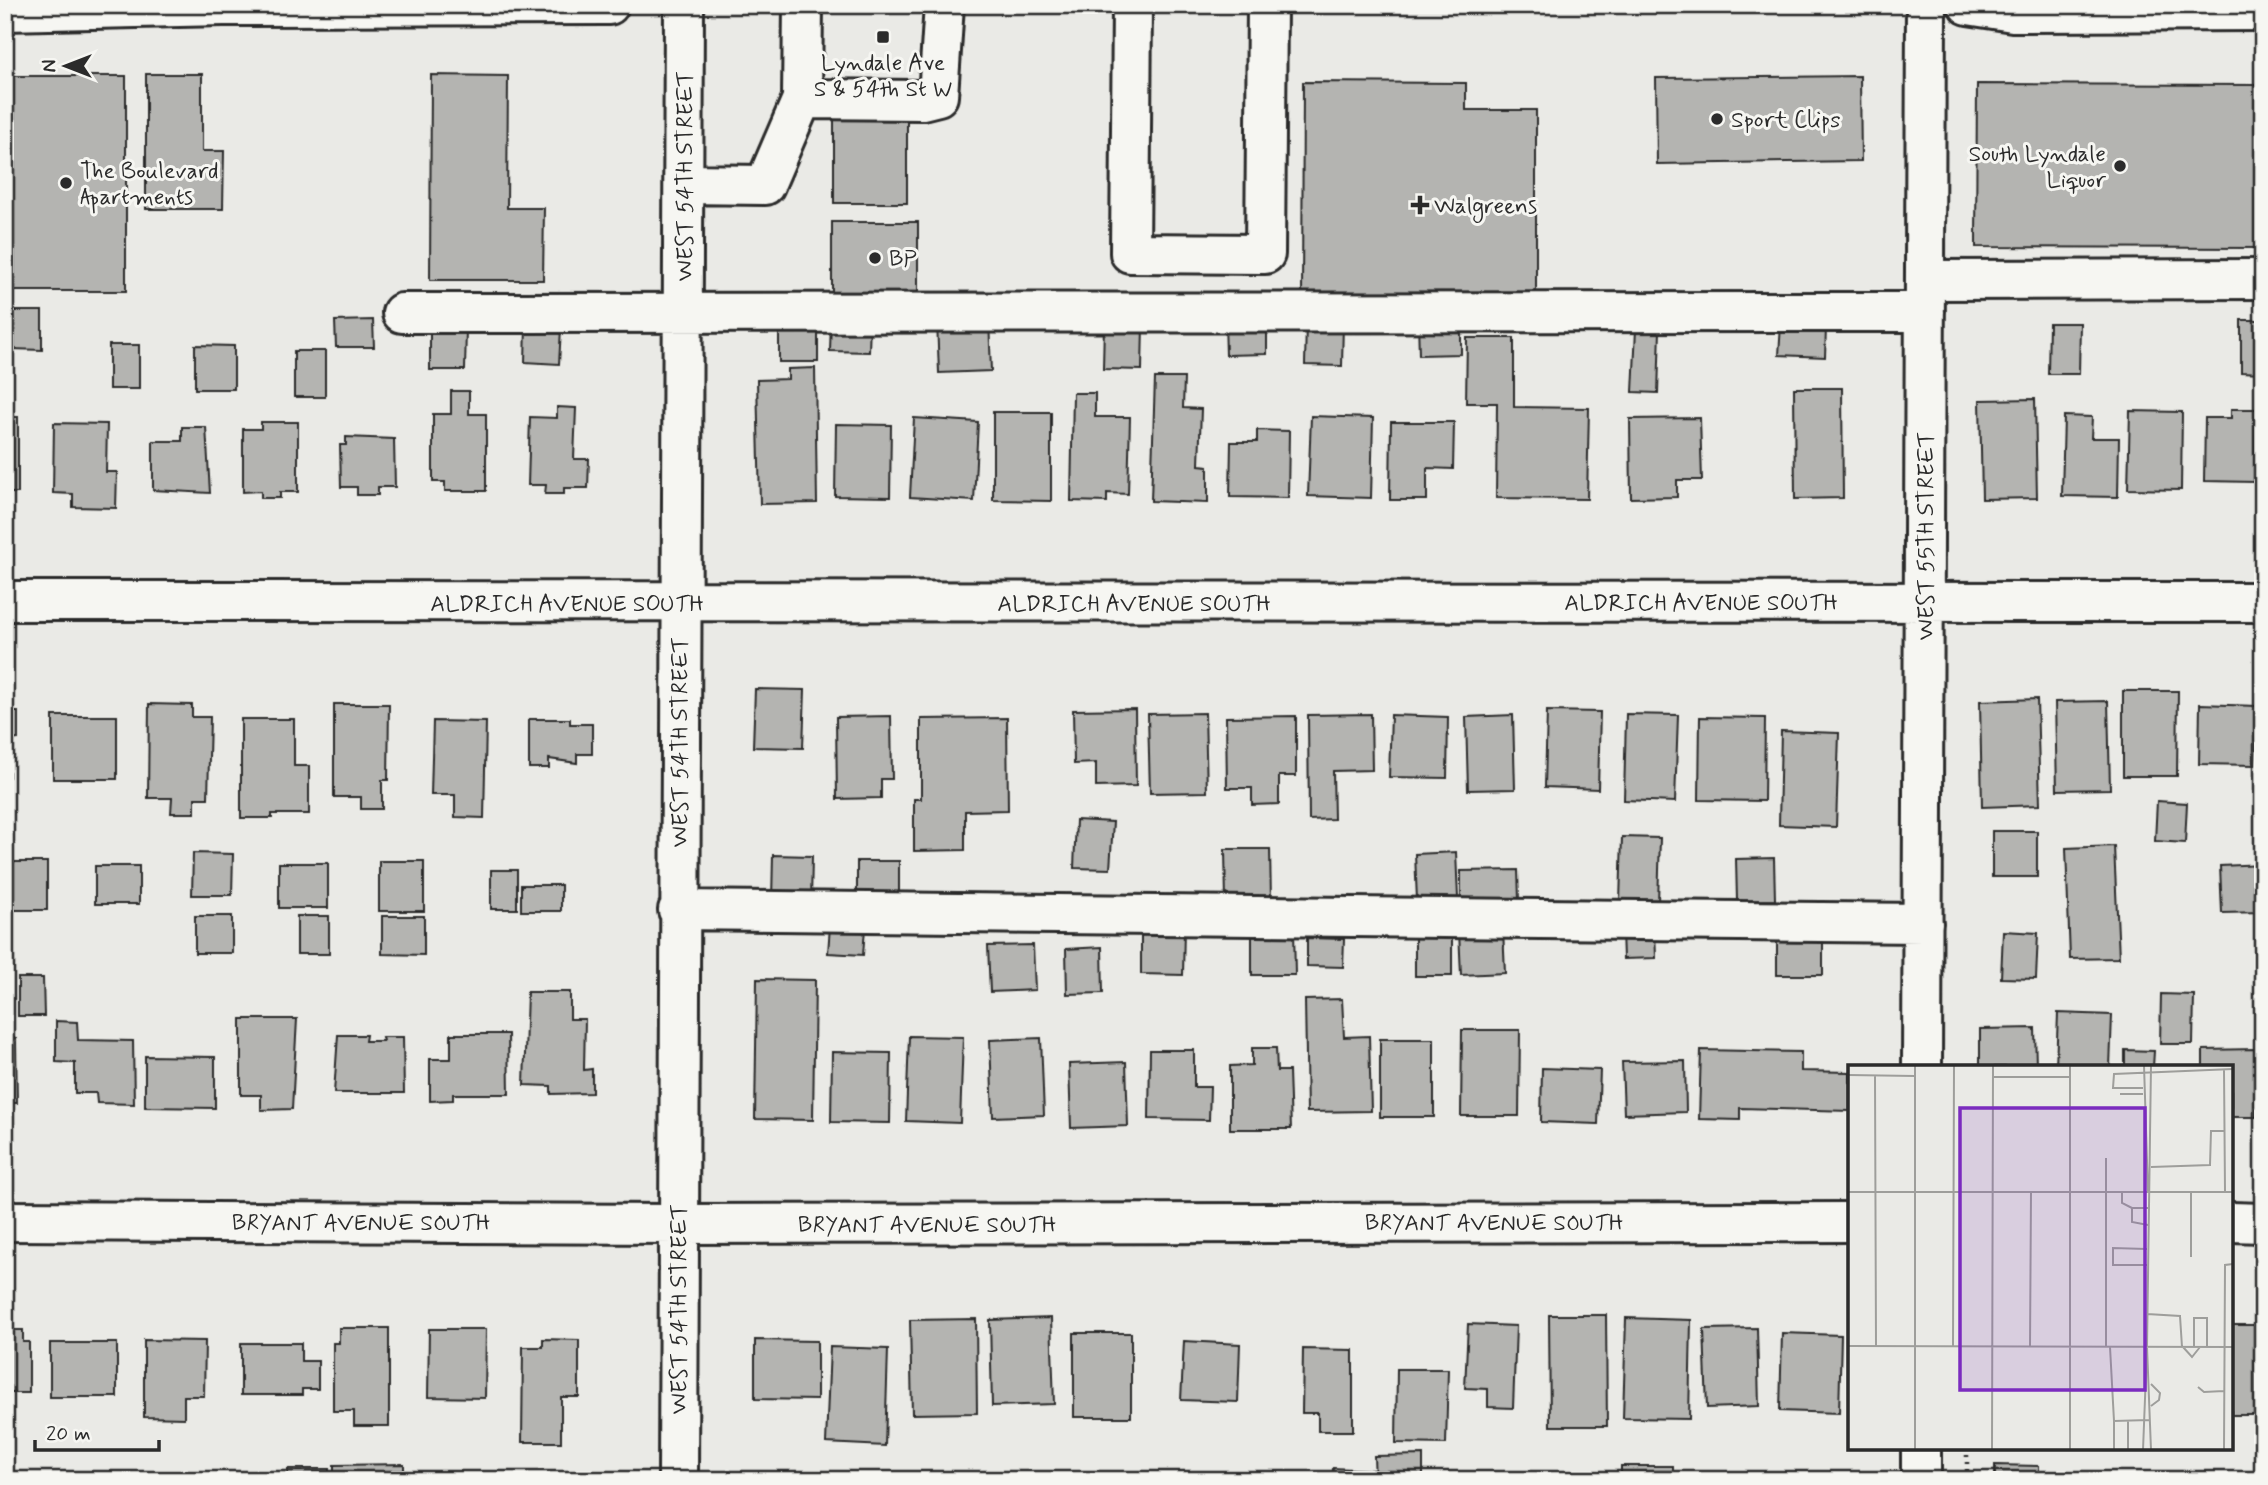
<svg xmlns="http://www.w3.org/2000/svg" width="2268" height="1485" font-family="Mynerve,sans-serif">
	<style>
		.building { fill: #b4b4b1; stroke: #2b2b2b; stroke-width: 2 }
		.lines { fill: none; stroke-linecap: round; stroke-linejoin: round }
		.minor-casing { stroke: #2b2b2b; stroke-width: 44 }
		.major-casing { stroke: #2b2b2b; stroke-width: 44 }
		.path { stroke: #2b2b2b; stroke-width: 4.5; stroke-dasharray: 2 5; stroke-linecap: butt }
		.minor { stroke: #f6f6f2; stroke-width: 38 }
		.major { stroke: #f6f6f2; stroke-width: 38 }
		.poi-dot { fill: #2b2b2b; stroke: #f6f6f2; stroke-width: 2.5 }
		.labels { text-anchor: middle; stroke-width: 6; stroke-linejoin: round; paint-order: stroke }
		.poi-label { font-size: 23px; fill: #2b2b2b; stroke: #f6f6f2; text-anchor: start }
		.street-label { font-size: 23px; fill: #2b2b2b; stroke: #f6f6f2 }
		.inset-road { fill: none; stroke: #9e9e9b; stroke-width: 2 }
		.view { fill: #7b2cbf; fill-opacity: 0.15; stroke: #7b2cbf; stroke-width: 3.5 }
		.inset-edge { fill: none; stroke: #2b2b2b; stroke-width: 3.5 }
	</style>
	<rect width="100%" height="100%" fill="#eaeae6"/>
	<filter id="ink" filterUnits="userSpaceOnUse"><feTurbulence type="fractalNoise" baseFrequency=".0143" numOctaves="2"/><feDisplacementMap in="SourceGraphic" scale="14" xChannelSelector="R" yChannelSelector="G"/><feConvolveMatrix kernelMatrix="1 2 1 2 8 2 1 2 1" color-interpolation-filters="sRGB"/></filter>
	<g filter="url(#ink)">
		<path class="building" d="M146 74H202V151H224L223 209H146Z
			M431 75 508 76 507 208H544L543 280H430Z
			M5 76H126V291H5Z
			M1860 76 1861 161 1657 164 1656 78Z
			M1303 82 1466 83V110H1536V301H1302Z
			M1977 84 2263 85V248L1976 247Z
			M907 106V203H834V107Z
			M832 222H918V293H832Z
			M12 311H42V350L12 349Z
			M989 319 991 371 939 373 937 321Z
			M373 320 374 347H336L335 321Z
			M1461 320V354L1419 355 1418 321Z
			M2241 320H2263V373L2241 372Z
			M831 321 870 322 869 352 830 351Z
			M1267 321V354L1226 355 1225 322Z
			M1306 322H1343L1342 366 1305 365Z
			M1104 323 1143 324 1142 370 1103 369Z
			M2049 323H2080L2079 374H2048Z
			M779 325H818V362H779Z
			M1781 325 1826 327 1825 357 1779 355Z
			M526 326 561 328 559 364 525 362Z
			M430 327 466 328 465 370H430Z
			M1636 329 1660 330 1658 393 1633 392Z
			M1467 338H1514V407L1589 408 1587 499 1496 498 1497 403H1466Z
			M109 345H139V389H109Z
			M195 345 234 346V389H195Z
			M294 351H325V397H294Z
			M815 368 817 503 760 504 757 380 788 379V369Z
			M1155 378H1184L1183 408 1201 409 1199 465 1208 466V503L1151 501Z
			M1794 388H1842L1843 498 1795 499Z
			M451 391H469V414H486V491H445V482H433V414H451Z
			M1073 393H1095V417H1130L1128 494 1107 493V502L1071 501Z
			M2035 399 2037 498 1982 499 1980 400Z
			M557 407 576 408 574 459H589L588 488H564V494H545L546 485H528L530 417 557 418Z
			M2231 409H2256L2255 482 2204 481 2205 418H2231Z
			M2130 411 2182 412 2181 490 2128 489Z
			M993 412H1051V501L993 500Z
			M1311 416 1373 418 1371 498 1308 496Z
			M2064 416 2092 417 2091 438H2119L2118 497 2062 496Z
			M5 417H18V493H6V499Z
			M914 418 978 422 974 501 910 497Z
			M1700 418 1702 480H1677V497L1631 498 1630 419Z
			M261 422H298V492H280V498H261V491L243 492V429H261Z
			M1391 422H1454L1453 469 1427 468V500H1390Z
			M54 423 107 424 106 472H117L116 508 73 507V494L53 493Z
			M836 424 891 425 890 497 835 496Z
			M182 427H206L210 493 153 490V441H182Z
			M1257 430 1289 431 1288 498 1230 497 1231 442H1257Z
			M346 437 394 439 395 487H378V495H357V487H341L340 445H346Z
			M755 689 805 690 803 748 753 747Z
			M2123 691H2178L2177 776H2123Z
			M2037 699 2040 805 1982 807 1980 701Z
			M2108 701 2110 789 2057 790 2055 702Z
			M149 704 192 705V717H210L208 798H195V813H171L172 798H148Z
			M334 704H389L388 780H382V809H361V797H334Z
			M2200 704 2257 706 2255 765 2199 764Z
			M1135 709 1136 786 1096 787V763L1074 764 1073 710Z
			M1547 711 1600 712 1598 789 1545 787Z
			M5 712H18V739L9 740V777H5Z
			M1205 713 1207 792 1150 793 1148 714Z
			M1371 714 1372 770 1333 771 1334 819 1309 820 1308 715Z
			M1626 714 1678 715 1675 802 1624 800Z
			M1391 715 1448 717 1447 778 1389 777Z
			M1513 715 1515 789 1468 790 1466 717Z
			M53 716H117V779H53Z
			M891 716 892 779H881V798L837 799 836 717Z
			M1296 716V776H1279V804L1252 805V788H1227L1226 717Z
			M1700 717 1765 718 1764 801 1699 800Z
			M1007 718 1008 810 965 811V850L914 851V799H921V719Z
			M241 719H294V766H309V814H272V818H241Z
			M529 719H570V724H592V754H577V763L549 759V768H529Z
			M433 721 486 722 484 818 455 817V795H431Z
			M1781 731 1839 733 1836 827 1779 825Z
			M2157 801 2187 803 2185 843 2155 841Z
			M1076 820 1113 822 1110 869 1074 868Z
			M1992 831H2037V877H1992Z
			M1622 837 1660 838 1658 903 1620 902Z
			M2114 846 2119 958 2070 959 2066 848Z
			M1225 849H1270L1271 901 1226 902Z
			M1456 852 1458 898 1417 900 1415 854Z
			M193 853 233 854 232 895H192Z
			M773 855 812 856 811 902 772 901Z
			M1774 858 1775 900 1737 901 1736 859Z
			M379 861H424V911H379Z
			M857 861H899V901L857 902Z
			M5 862H47V910H5Z
			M279 863H328V908H279Z
			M2263 864V912L2222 913 2220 866Z
			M95 866H139V904H95Z
			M491 870H517V909H491Z
			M1518 870 1519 900 1461 902V871Z
			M521 885H561V911H521Z
			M195 916H232V953H195Z
			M297 916H329V954H297Z
			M382 916H424V955L382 954Z
			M830 926 865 928 863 955 828 953Z
			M1141 928H1184L1183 975 1141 974Z
			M1415 928H1452V976H1415Z
			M1294 929 1295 975H1252V930Z
			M1503 929 1505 973 1461 975 1459 931Z
			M1655 929 1656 958 1623 959 1622 930Z
			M2003 931 2038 933 2036 979 2001 978Z
			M1777 937H1823V975H1777Z
			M1307 938 1344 939 1343 967 1307 966Z
			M1033 945 1035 990 990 992 988 946Z
			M1102 947 1103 993 1067 994 1066 949Z
			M18 978H43L44 1016H18Z
			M757 979 815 980 813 1120 755 1119Z
			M527 992H570V1019H585L584 1070 592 1069V1093L551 1094V1086L524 1085Z
			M2161 994 2194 995 2193 1044H2160Z
			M1342 999 1344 1037 1369 1036 1371 1111 1307 1112 1305 1000Z
			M2058 1013 2112 1015 2110 1067H2056Z
			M241 1019H297L292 1109 261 1110V1095H241Z
			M56 1021 77 1022 78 1040 133 1041 134 1104 97 1103 96 1093H75V1063L56 1062Z
			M2035 1028 2036 1067H1980V1029Z
			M1462 1030H1520L1519 1116H1461Z
			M451 1034H508L509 1094H453V1100L430 1101V1059H451Z
			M338 1035H366L365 1041H383L382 1037H403L404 1093H334Z
			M909 1036 963 1037 960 1123 906 1121Z
			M5 1038H16L17 1103H5Z
			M1041 1038 1044 1115 993 1117 990 1040Z
			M1380 1039H1434V1117H1380Z
			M1252 1048H1276L1277 1071H1289L1291 1129H1230V1066L1252 1065Z
			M2256 1049V1117H2231V1067H2203V1050Z
			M1150 1050H1194V1087H1210L1209 1120 1149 1119Z
			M1701 1050 1801 1052V1071L1850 1072V1111L1740 1108V1120L1699 1119Z
			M2125 1050 2154 1051 2153 1067H2125Z
			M832 1052 891 1053 890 1123 831 1122Z
			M145 1056 215 1057V1108L145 1107Z
			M1685 1061 1686 1112 1624 1114 1622 1062Z
			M1126 1062 1128 1126 1071 1128 1069 1064Z
			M1542 1068 1600 1070 1598 1124 1541 1122Z
			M1549 1315H1606L1607 1426H1550Z
			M1051 1318 1054 1404 992 1406 990 1320Z
			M1626 1318 1691 1320 1689 1419 1623 1418Z
			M976 1319 977 1413 912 1414 910 1320Z
			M1468 1324 1516 1326 1513 1408 1488 1407V1389L1465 1388Z
			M2231 1325H2258L2257 1415H2231Z
			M339 1328H389V1426H354V1411H333V1343H339Z
			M1757 1328 1759 1406 1707 1408 1704 1329Z
			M429 1329H486L485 1398 428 1397Z
			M5 1330H23V1342H29V1393H5Z
			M1074 1333H1131V1417H1074Z
			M1782 1333 1841 1335 1839 1413 1780 1411Z
			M543 1339 579 1340V1397H561V1442H522L523 1347H543Z
			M144 1340 205 1341 204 1396H184V1418L144 1417Z
			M755 1340 817 1341V1400L755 1399Z
			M1184 1341 1240 1344 1238 1402 1181 1400Z
			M50 1343H117V1397H50Z
			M241 1343H301V1361H318V1389H302V1395H241Z
			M830 1347 888 1349 885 1446 826 1443Z
			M1303 1349 1353 1350V1431H1318V1413H1302Z
			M1397 1369H1448L1446 1444 1396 1443Z
			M5 1416H9V1466H5Z
			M1423 1455V1480H1375L1374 1456Z
			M404 1464V1480H334V1465Z
			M1995 1465 2039 1466V1480H1995Z
			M1621 1466H1673V1480H1621Z
			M1333 1468 1373 1470 1372 1480H1332Z
			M288 1469H329V1480H288Z
			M1572 1473 1616 1475V1480H1571Z
			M1016 1475 1060 1476 1059 1480H1016Z
			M906 1476 949 1477V1480H906Z"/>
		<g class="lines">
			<g class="minor-casing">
				<path id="minor" d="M803 5 802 99 922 100 938 96 944 5
					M1132 5 1130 253 1265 254 1267 5
					M684 184 765 185 802 99
					M1926 280 2263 279
					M402 313 1925 312
					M5 601 2263 602
					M678 910 1923 923
					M1922 1067 1926 5
					M5 1221 678 1224 1850 1222
					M2231 1222 2263 1223
					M678 1480 684 5
					M1921 1480V1448"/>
			</g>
			<g class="major-casing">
				<path id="major" d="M1968 5 2013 12 2263 11
					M5 11 223 6 609 5"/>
			</g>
			<path class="path" d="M1967 1448V1480"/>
			<use href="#minor" class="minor"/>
			<use href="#major" class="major"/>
		</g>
	</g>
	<g class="poi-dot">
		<rect x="876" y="30" width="14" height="14" rx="3.5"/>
		<circle cx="1717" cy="119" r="7"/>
		<circle cx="2120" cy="166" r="7"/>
		<circle cx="66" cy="183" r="7"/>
		<path d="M1416.5 194.5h7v7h7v7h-7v7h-7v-7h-7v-7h7z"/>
		<circle cx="875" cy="258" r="7"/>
	</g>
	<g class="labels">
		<g class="poi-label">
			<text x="883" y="70" text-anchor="middle">Lyndale Ave<tspan x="883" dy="26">S &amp; 54th St W</tspan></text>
			<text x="1731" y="127">Sport Clips</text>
			<text x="2106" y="161" text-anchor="end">South Lyndale<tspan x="2106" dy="26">Liquor</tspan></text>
			<text x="80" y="178">The Boulevard<tspan x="80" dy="26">Apartments</tspan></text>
			<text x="1434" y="213">Walgreens</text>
			<text x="889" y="266">BP</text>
		</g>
		<g class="street-label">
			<text transform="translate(684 176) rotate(-90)" y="8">WEST 54TH STREET</text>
			<text transform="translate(1925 536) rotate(-90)" y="8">WEST 55TH STREET</text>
			<text x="1701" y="610">ALDRICH AVENUE SOUTH</text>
			<text x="567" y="611">ALDRICH AVENUE SOUTH</text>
			<text x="1134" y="611">ALDRICH AVENUE SOUTH</text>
			<text transform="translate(679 742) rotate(-90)" y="8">WEST 54TH STREET</text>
			<text x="361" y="1230">BRYANT AVENUE SOUTH</text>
			<text x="1494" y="1230">BRYANT AVENUE SOUTH</text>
			<text x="927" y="1232">BRYANT AVENUE SOUTH</text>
			<text transform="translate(678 1309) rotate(-90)" y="8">WEST 54TH STREET</text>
		</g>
	</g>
	<g transform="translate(1848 1065)">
		<rect width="385" height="385" fill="#eaeae6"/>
		<path class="inset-road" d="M296 0 300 128M376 4 377 127M0 10 67 11M27 11 28 281M145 12H222M295 23H265L266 9 385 4M272 29H295M258 93V282M303 102 362 100 363 66H376M0 127H385M274 128V138L284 143M300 160 284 157V143H300M343 192V127M299 200H265V183L299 184M299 249 332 251 334 282M0 281 385 282M105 282 106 0M182 282 183 127M262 282 266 356 301 355M335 282 344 292 352 282M346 282V253H359V282M303 319 312 328 311 335 303 341M350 322 356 327 376 326M67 385V0M144 385 145 0M222 385V0M266 385V356M280 385V356M295 385 299 282M303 385 299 282 303 0M376 385 377 200 385 199"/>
		<path class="view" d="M112 43H297V325H112Z"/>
		<rect width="385" height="385" class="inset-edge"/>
	</g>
	<rect width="2268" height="1485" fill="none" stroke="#f6f6f2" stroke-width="28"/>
	<rect x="14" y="14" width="2240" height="1457" fill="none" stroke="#2b2b2b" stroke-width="2.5" filter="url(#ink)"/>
	<g transform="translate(66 66) rotate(270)" stroke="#f6f6f2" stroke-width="5" paint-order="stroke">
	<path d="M0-5L12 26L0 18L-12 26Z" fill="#2b2b2b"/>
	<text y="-10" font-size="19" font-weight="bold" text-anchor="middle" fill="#2b2b2b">N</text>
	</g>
	<path d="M35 1440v10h124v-10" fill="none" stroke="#2b2b2b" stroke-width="3.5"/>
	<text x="46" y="1440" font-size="21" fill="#2b2b2b" stroke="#f6f6f2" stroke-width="5" paint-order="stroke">20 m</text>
</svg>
